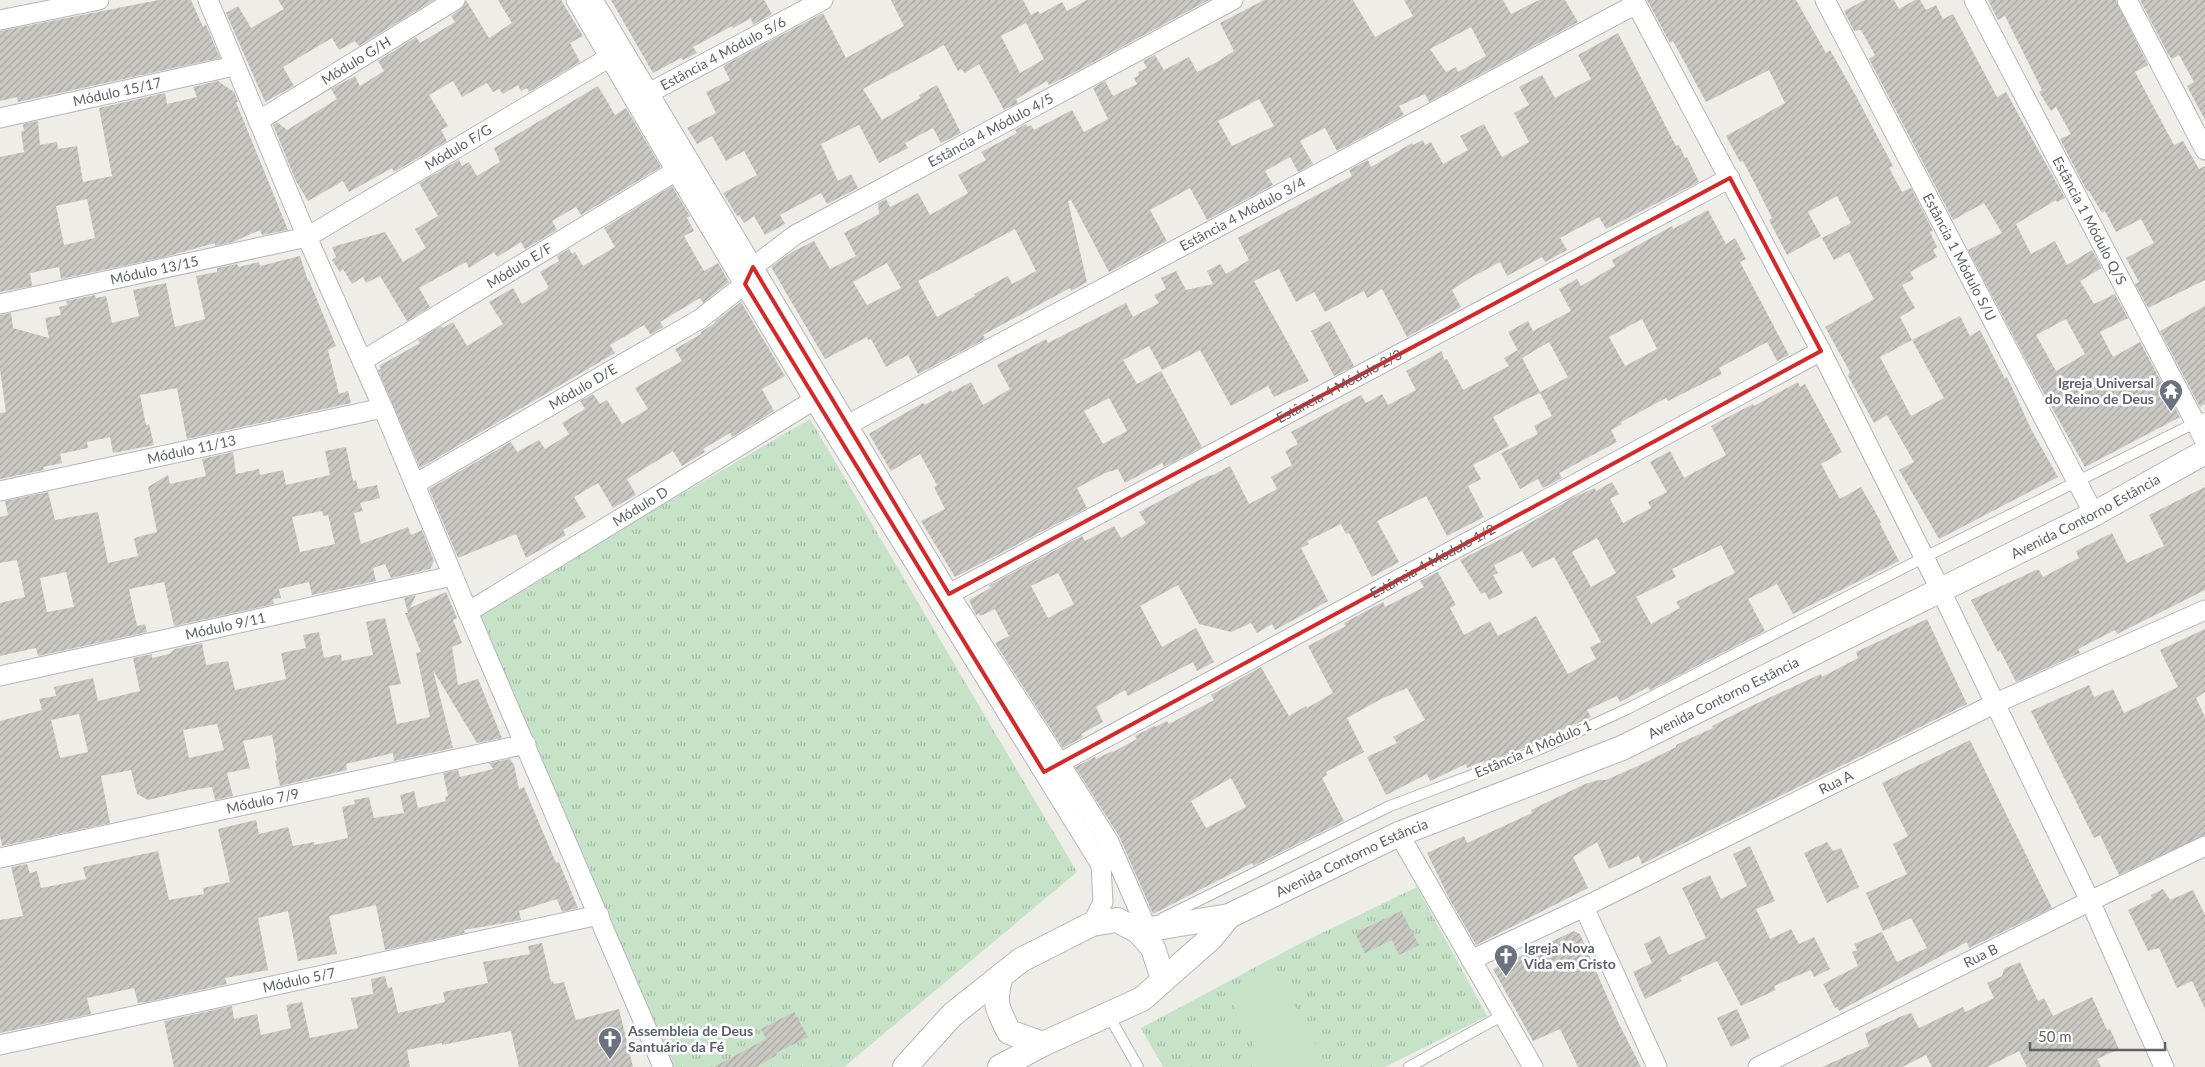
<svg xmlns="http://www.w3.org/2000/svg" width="2205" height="1067" font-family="Lato,sans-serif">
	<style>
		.park { fill: url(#park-tufts) }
		.pitch { fill: #c6e3c8 }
		.building { fill: url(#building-hatch); fill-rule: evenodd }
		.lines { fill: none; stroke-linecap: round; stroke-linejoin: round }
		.service-casing { stroke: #b4b6ba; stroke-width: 12 }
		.minor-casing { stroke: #b4b6ba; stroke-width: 21 }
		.tertiary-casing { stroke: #b4b6ba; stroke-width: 26 }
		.service { stroke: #fff; stroke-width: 10 }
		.minor { stroke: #fff; stroke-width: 19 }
		.tertiary { stroke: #fff; stroke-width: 24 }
		.marked { fill: none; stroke: #d62828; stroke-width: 4; stroke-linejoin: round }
		.labels { text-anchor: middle; stroke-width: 5; stroke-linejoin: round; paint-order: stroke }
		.street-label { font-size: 14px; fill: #5e6165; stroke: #fff }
		.worship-label { font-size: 14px; font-weight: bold; fill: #5b616d; stroke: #fff; text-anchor: start }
	</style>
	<defs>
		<pattern id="park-tufts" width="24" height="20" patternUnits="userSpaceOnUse" patternTransform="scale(1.25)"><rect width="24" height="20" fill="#c6e3c8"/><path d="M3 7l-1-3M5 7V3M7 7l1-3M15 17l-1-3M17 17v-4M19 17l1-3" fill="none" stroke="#a4bba6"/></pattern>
		<pattern id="building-hatch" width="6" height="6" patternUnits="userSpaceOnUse" patternTransform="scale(1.25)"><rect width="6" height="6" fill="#cac8c3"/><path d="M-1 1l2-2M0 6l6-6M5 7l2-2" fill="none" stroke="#a7a6a2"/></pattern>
	</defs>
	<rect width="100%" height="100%" fill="#efede7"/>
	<path class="park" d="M810 419 1077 872 844 1067H673L476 614Z
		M1417 887 1487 1016 1385 1067H1163L1141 1028 1299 944Z"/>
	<path class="pitch" d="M1277 972 1325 1062 1314 1067H1265L1229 997Z"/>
	<path class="building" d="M159 0H191L203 27 206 25 220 58 18 102 17 97 0 101V31Z
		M278 0H434L359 46 355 41 339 50 332 38 283 67 294 86 265 102 226 13 238 6 251 28 284 9Z
		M466 0 489 38 512 23 498 0H561L583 36 570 43 580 62 529 92 527 88 521 91 518 85 503 94 499 89 493 92 487 83 462 97 453 81 429 95 448 126 441 130 447 141 394 172 392 168 349 192 343 181 308 201 296 181 273 125 277 122 287 130 337 99 331 89 355 76 360 86 384 71 378 61 416 37 420 43 455 22 451 16 461 9Z
		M611 0H764L772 14 753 25 751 18 733 28 732 26 693 47 697 53 683 60 681 58 653 73Z
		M891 0H1023L1031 15 1038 11 1040 14 1062 2 1067 11 1087 0H1209L1075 72 1049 85 1047 81 1016 99 1018 103 1004 110 979 64 965 73 961 69 958 71 944 45 863 89 882 120 920 98 919 95 937 85 961 133 941 143 933 128 905 143 908 148 879 163 859 125 821 144 838 181 851 174 858 188 827 204 821 193 780 215 785 224 765 235 754 216 744 223 739 215 737 216 723 193 757 175 744 151 726 161 712 136 697 144 687 128 716 113 706 92 730 80 723 66 823 13 846 58 904 26ZM1026 23 1044 59 1020 73 1001 36Z
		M1264 0H1353L1375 37 1413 16 1404 0H1503L1511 14 1539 0H1565L1578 22 1429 102 1425 94 1399 106 1404 115 1337 151 1325 128 1300 141 1313 164 1298 172 1290 157 1265 171 1273 185 1207 220 1190 188 1150 210 1167 241 1109 272 1071 200 1068 201 1087 282 1071 291 1070 288 983 335 985 339 918 374 908 355 886 367 871 339 868 340 867 337 825 359 771 267 792 252 814 241 830 269 856 256 844 233 879 214 878 203 886 199 890 207 918 193 930 215 968 193 958 175 986 160 981 152 1017 133 1015 130 1026 124 1027 127 1031 125 1034 130 1072 110 1084 132 1108 119 1093 88 1105 81 1113 96 1137 84 1134 78 1139 75 1138 72 1147 68 1143 61 1155 55 1164 70 1189 57 1197 72 1217 62 1234 51 1220 23ZM1471 27 1486 56 1458 72 1456 67 1446 72 1430 49ZM1259 99 1274 126 1232 146 1218 121ZM1015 229 1036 271 1012 284 1008 276 974 294 975 296 937 317 918 281ZM887 263 901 288 867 305 853 282Z
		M1647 0H1796L1826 53 1830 50 1856 96 1893 166 1889 168 1902 192 1911 188 1933 231 1930 232 1937 247 1933 250 1937 257 1910 272 1914 279 1902 285 1915 308 1900 317 1912 340 1960 316 1970 336 1980 330 2005 379 2007 377 2032 431 2058 477 1939 539 1899 470 1914 462 1887 415 1874 423 1848 376 1850 372 1825 327 1874 299 1849 252 1834 260 1822 238 1851 223 1837 196 1808 212 1821 236 1787 255 1769 220 1772 218 1753 180 1743 161 1740 162 1726 136 1785 103 1769 70 1706 102 1673 41 1670 43ZM1912 340 1944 398 1911 416 1880 357Z
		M1865 0H1894L1899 9 1915 0H1920L1926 10 1936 5 1943 19 1953 14 1997 97 2006 92 2065 198 2057 202 2056 200 2016 224 2031 254 2055 241 2067 265 2092 250 2102 268 2080 281 2094 304 2115 294 2128 318 2100 332 2113 357 2140 342 2180 417 2085 467 2036 379 1968 250 2002 233 1984 203 1953 220 1869 59 1875 55 1861 30 1854 31 1844 11ZM2066 319 2085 354 2056 371 2036 335Z
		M1988 0H2116L2148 65 2135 72 2174 145 2183 141 2199 169 2205 166V280L2148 308 2135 284 2139 282 2126 258 2154 243 2141 219 2116 232 2105 211 2102 213 2089 191H2087L2060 139 2071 134 2056 107 2051 111 2039 92 2042 90 2005 16 1998 20Z
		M2140 0H2205V120L2187 86 2194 82 2179 55 2172 59 2168 54Z
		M1618 33 1676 146 1679 145 1685 158 1687 157 1699 182 1606 229 1599 217 1560 238 1567 250 1545 262 1542 257 1507 276 1500 262 1470 278 1452 290 1461 307 1407 337 1382 289 1367 298 1364 291 1325 312 1314 292 1296 302 1279 269 1254 281 1309 381 1274 397 1268 386 1231 406 1200 350 1162 370 1149 346 1123 360 1137 384 1161 371 1202 447 1164 467 1162 463 1125 483 1118 469 1105 473 1077 488 1087 508 955 577 921 521 945 509 934 487 937 485 920 454 891 471 869 434 872 432 923 403 925 405 951 390 952 392 971 382 983 405 1010 389 997 365 1046 339 1048 343 1126 303 1133 317 1159 303 1154 295 1166 289 1161 278 1176 271 1186 290 1213 284 1207 271 1220 264 1226 274 1249 260 1238 238 1352 176 1349 170 1368 160 1371 167 1412 143 1413 145 1423 140 1425 145 1431 142 1443 164 1468 150 1460 136 1484 124 1502 157 1529 142 1514 113 1529 105 1519 87 1542 75 1555 98 1571 89 1591 79 1578 55ZM1109 398 1127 431 1103 444 1084 411Z
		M218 81 234 92 238 102H236L288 230 262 235 260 230 233 242 215 246V243L165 257 61 279 59 267 30 273 32 286 0 292V157L24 152 21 132 24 131 23 124 38 121 40 145 57 142 58 149 77 146 83 182 112 176 99 108 165 93 167 104 197 97 193 87ZM87 199 95 238 64 245 56 206Z
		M598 86 615 115 626 108 661 167 581 215 576 207 552 221 557 230 525 249 521 242 497 257 494 252 469 268 466 262 419 288 430 307 407 321 380 276 366 283 363 277 352 284 343 269 340 272 332 260 336 257 332 247 385 232 403 262 426 248 415 229 438 216 419 183 459 160 462 166 469 162 477 176 500 162 494 148Z
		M672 186 690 216 687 218 694 231 684 236 704 271 718 263 729 282 703 303 700 298 660 322 663 327 651 335 644 325 610 345 615 353 420 468 378 370 381 369 379 366 420 343 418 340 441 326 443 328 453 322 467 346 503 324 489 302 513 288 522 304 547 289 548 286 540 272 559 261 557 256 569 249 572 254 575 252 583 266 615 247 604 228Z
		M1708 210 1726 244 1735 238 1746 259 1740 262 1789 355 1777 361 1767 342 1719 368 1722 374 1668 401 1666 398 1621 422 1622 424 1611 430 1617 442 1559 473 1562 478 1543 488 1538 479 1520 489 1501 453 1538 434 1534 426 1552 416 1540 393 1519 403 1493 417 1509 446 1473 465 1481 479 1468 486 1484 517 1447 536 1426 496 1377 521 1399 562 1372 577 1349 533 1346 534 1341 524 1307 541 1309 544 1301 548 1328 601 1275 630 1272 624 1257 633 1251 623 1231 632 1199 624 1178 585 1140 606 1162 647 1196 628 1214 662 1197 671 1193 662 1128 696 1125 690 1096 707 1103 722 1081 734 1083 737 1063 748 995 643 1009 636 995 609 980 616 979 614 976 615 969 600 992 587 988 586 1082 536 1085 541 1114 526 1121 538 1146 523 1139 512 1207 476 1213 475 1230 466 1249 504 1277 489 1271 477 1292 465 1285 451 1298 444 1291 432 1361 395 1366 403 1382 394 1388 405 1416 390 1406 371 1442 351 1444 360 1447 359 1463 390 1509 366 1504 358 1518 350 1540 392 1568 377 1562 366 1549 342 1522 358 1508 332 1528 321 1533 331 1571 311 1559 289 1577 279 1581 286 1615 266 1612 260 1672 226 1673 229ZM1642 319 1657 349 1625 366 1609 337ZM1058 573 1074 604 1048 618 1031 586Z
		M300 256 308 281 309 280 336 346 328 350 339 394 348 391 351 403 187 439 177 388 140 395 146 425 149 424 154 445 113 453 110 437 87 442 88 448 60 454 62 463 43 467 44 470 0 479V413L6 412 0 370V315L11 313 13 328 49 338 45 318 61 315 59 307 67 305 66 301 95 295 96 298 106 296 112 323 139 316 133 290 166 283 175 327 205 319 196 276 217 272V268L237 264 239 267 259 262 260 266Z
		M741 302 785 376 762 389 774 411 732 437 730 433 703 449 705 452 682 466 673 451 627 479 636 495 613 508 598 483 574 497 586 517 563 530 566 535 526 558 516 534 458 558 429 489 511 442 517 452 539 440 545 449 569 434 562 423 585 409 580 401 593 394 600 404 607 400 622 424 648 409 635 388 682 361 675 349 701 334V332L715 323 714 322Z
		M2205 306V404L2200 407 2160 331Z
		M1330 321 1354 366 1334 376 1311 331Z
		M1798 382 1800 387 1805 384 1842 452 1821 464 1840 499 1861 487 1881 522 1880 524 1899 561 1793 614 1777 584 1748 599 1765 631 1650 690 1648 687 1620 702 1617 696 1587 710 1591 717 1532 743V745L1484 763V761L1467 768 1466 764 1430 781 1427 774 1386 795 1367 757 1397 743 1393 737 1425 720 1407 688 1381 699 1347 718 1364 752 1326 772 1327 775 1322 778 1344 821 1253 866 1252 863 1153 914 1119 836 1075 767 1095 757 1096 759 1112 751 1113 752 1137 739 1135 736 1154 726 1155 727 1167 721 1169 724 1214 700 1211 695 1261 667 1289 716 1306 706 1307 708 1333 693 1308 646 1346 626 1344 623 1383 602 1385 607 1424 587 1420 581 1438 572 1456 605 1450 608 1464 635 1490 621 1498 636 1536 616 1568 674 1596 659 1590 647 1601 642 1554 557 1532 568 1522 551 1494 565 1498 573 1493 575 1503 593 1489 600 1485 592 1481 594 1460 560 1511 534 1574 497 1595 488 1596 491 1612 482 1619 494 1610 499 1623 523 1651 508 1648 502 1667 492 1650 462 1670 451 1684 478 1726 455 1711 426 1753 404 1754 406ZM1597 538 1616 573 1591 587 1572 552ZM1721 545 1735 573 1676 602 1680 608 1651 624 1636 597 1676 577 1672 569ZM1231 778 1246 807 1206 828 1191 801Z
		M346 447 353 481 356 480 358 489 377 485 380 498 360 503 363 511 354 513 361 544 408 527 411 535 422 530 434 561 430 569 391 578 385 564 373 568 376 581 312 595 309 582 279 589 281 598 273 599 274 604 174 626 164 582 129 589 137 626 145 624 147 632 38 656 36 648 0 656V603L25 597 17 560 0 563V517L8 515 5 501 48 492 55 520 98 512 108 563 138 556 134 538 157 532 148 487 168 475 170 484 206 476 202 459 233 452 236 474 259 469 260 475 283 470 286 485 330 475 325 451ZM322 511 323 516 328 515 335 544 300 552 292 517ZM66 572 74 607 47 612 40 578Z
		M2205 487V590L2117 634 2115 630 2078 649 2080 653 2016 682 2000 650 1998 652 1971 600 2036 570H2039L2043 577 2079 558 2076 551 2112 533 2127 563 2164 546 2149 515Z
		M446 592 457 618 453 620 462 643 452 647 458 685 478 679 502 738 477 743 433 670 453 748 394 761 393 753 346 764 347 770 280 786 275 761 277 760 272 735 243 741 250 768 227 773 233 796 215 800 212 787 189 790 148 800 137 794 131 770 101 776 110 823 2 846 0 836V721L42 710 39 699 56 696 54 687 93 678 98 701 140 691 133 658 152 654V658L169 654 175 649 202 643 206 665 228 661 235 690 286 679 281 653 306 648 303 635 319 632 324 658 341 654 342 661 373 655 366 622 385 618 401 684 389 686 397 724 430 717 416 653 421 652 405 613H408L404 598 416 595 410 608ZM79 714 88 752 60 758 51 720ZM217 724 224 750 189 758 183 730Z
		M1927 619 1967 704 1642 864 1639 856 1609 869 1597 842 1573 857 1588 888 1476 945 1450 900 1427 853 1464 836 1467 843 1532 813 1531 810 1585 784 1599 780H1606L1640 765 1676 747V745L1713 728 1712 726 1747 708 1821 674 1822 677 1858 658 1856 652Z
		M2205 629V692L2196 698 2205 717V835L2119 875 2100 835 2094 838 2031 711 2089 685 2094 697 2113 689 2124 713 2178 687 2160 650Z
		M1970 740 2052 908 1969 948 1967 942 1839 1011 1837 1007 1835 1008 1823 984 1858 966 1852 952 1857 950 1854 944 1882 932 1897 962 1927 948 1911 918 1883 931 1866 893 1907 874 1893 844 1908 836 1882 783Z
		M510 759 514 765 519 789 524 787 556 863 559 862 578 908 562 912 557 899 519 911 521 920 464 930 465 933 385 950 376 905 329 916 337 954 298 961 288 911 258 918 268 970 225 978 227 984 147 1002 138 1003 134 988 87 998 91 1014 0 1033V920L23 916 11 867 27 864 30 873 37 871 41 888 86 879 83 867 158 851 169 900 204 894 203 888 230 882 218 829 256 820 259 834 288 827 293 846 314 842V845L348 838 342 807 355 804 354 800 369 797 374 818 404 813 400 795 414 791 418 808 446 801 445 797 448 796 443 773 458 770 460 777 493 769 489 763Z
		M1827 842 1833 851 1841 848 1859 887 1827 903 1804 853Z
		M1750 846 1775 901 1756 909 1770 939 1791 929 1799 944 1814 937 1830 969 1814 977 1811 970 1774 986 1776 990 1741 1006 1717 961 1680 978 1682 981 1645 999 1633 972 1652 963 1644 944 1660 936 1669 955 1706 938 1682 888 1710 875 1721 899 1747 886 1733 854Z
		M2163 889 2170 900 2193 890 2205 915V1009L2192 981 2177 988 2159 948 2148 951 2128 910 2152 898 2151 895Z
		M1401 911 1419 945 1399 955 1392 940 1365 953 1355 933Z
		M1574 931 1580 934 1619 1024 1641 1067H1578L1560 1029 1533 1041 1493 969Z
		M542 943 551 982 553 981 554 984 564 982 576 1020 619 1009 633 1067H519L511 1031 442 1045V1043L407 1050 410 1067H174L164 1021 232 1006 234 1019 257 1014 261 1035 291 1028 286 1005 302 1002 310 1038 358 1028 351 998 373 994 371 979 385 976 388 988 392 987 398 1013 445 1002 443 992 488 983 483 962 530 954 528 946Z
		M2020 962 2038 1001 2044 998 2053 1016 2092 997 2107 1030 2110 1029 2119 1049 2097 1059 2101 1067H2027L2019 1051 1987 1067H1932L1926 1055 1902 1067H1822L1869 1046 1865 1033 1902 1016 1911 1013 1919 1028 1963 1007 1965 1012 1994 998 1987 983 2002 976 2004 969Z
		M1737 1009 1750 1038 1731 1047 1717 1018Z
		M794 1012 808 1037 776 1053 777 1055 756 1067H714L766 1039 761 1029Z"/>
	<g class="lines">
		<g class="service-casing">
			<path id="service" d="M1163 918 1390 806 1538 750 1627 709 1923 558 2205 418
				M1109 1016 1138 1067
				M1409 1067 1503 1015"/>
		</g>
		<g class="minor-casing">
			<g id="minor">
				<path d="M208 0 307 237 383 408 468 612 663 1067"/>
				<path d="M576 0 676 171 814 400 1101 865 1103 902 1092 924"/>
				<path d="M593 0 949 594 1059 762 1109 842 1144 922 1138 931"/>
				<path d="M1634 0 1821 351 1940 589 2090 901 2164 1067"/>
				<path id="s1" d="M1825 0 2094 514"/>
				<path id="s2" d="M1974 0 2205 441"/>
				<path d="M2127 0 2205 150"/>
				<path d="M0 20 99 0"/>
				<path id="s3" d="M649 93 823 0"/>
				<path id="s4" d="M0 118 234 66"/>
				<path id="s5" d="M258 121 455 0"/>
				<path id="s6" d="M0 304 307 237 610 57"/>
				<path id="s7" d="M362 361 676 171"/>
				<path id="s8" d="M849 424 1636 4"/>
				<path id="s9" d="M415 484 700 319 745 284 753 267 795 235 1233 0"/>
				<path id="s10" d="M0 491 383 408"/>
				<path id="s11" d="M949 594 1730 178"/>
				<path id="s12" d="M468 612 814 400"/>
				<path id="s13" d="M0 676 452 576"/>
				<path id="s14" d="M1050 768 1821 351"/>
				<path d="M1399 834 1533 1067"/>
				<path id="s15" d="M0 858 526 744"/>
				<path d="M1584 907 1657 1067"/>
				<path id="s16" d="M1471 960 1584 907 1996 703 2205 610"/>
				<path id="s17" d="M0 1045 599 915"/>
				<path id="s18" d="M1758 1067 2090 901 2205 846"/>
			</g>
		</g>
		<g class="tertiary-casing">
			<g id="tertiary">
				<path d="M1138 931 1153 948 1163 979"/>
				<path d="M1001 976C993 1003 997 1008 1009 1032L1043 1044"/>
				<path id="s19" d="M905 1067 952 1015 1021 960 1092 924 1117 920 1138 931 1229 916 1399 834 1622 748 2094 514 2205 452"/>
				<path d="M1000 1067 1043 1044 1142 999 1211 938 1229 916"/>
			</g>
		</g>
		<use href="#service" class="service"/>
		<use href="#minor" class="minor"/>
		<use href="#tertiary" class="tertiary"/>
	</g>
	<path class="marked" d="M1730 178 1821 351 1044 772 745 284 753 267 949 594Z"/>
	<defs>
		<g id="temple-pin" transform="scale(1.25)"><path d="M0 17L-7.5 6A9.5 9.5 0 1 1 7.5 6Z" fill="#6b7280" stroke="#fff"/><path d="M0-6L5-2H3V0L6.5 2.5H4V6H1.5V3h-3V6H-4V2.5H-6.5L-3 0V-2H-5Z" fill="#fff"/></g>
		<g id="church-pin" transform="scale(1.25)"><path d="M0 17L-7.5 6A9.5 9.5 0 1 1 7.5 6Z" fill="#6b7280" stroke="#fff"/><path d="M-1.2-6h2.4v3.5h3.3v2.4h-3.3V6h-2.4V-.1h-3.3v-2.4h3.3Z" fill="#fff"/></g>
	</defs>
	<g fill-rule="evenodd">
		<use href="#temple-pin" x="2171" y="391"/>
		<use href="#church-pin" x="1506" y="956"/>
		<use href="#church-pin" x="610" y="1039"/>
	</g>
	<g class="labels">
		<g class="street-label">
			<text dy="5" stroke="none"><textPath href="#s3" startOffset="84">Estância 4 Módulo 5/6</textPath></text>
			<text dy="5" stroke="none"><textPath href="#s5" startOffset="115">Módulo G/H</textPath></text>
			<text dy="5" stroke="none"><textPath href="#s4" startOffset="120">Módulo 15/17</textPath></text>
			<text dy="5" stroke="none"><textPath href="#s9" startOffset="680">Estância 4 Módulo 4/5</textPath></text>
			<text dy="5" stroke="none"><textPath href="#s6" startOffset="490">Módulo F/G</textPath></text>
			<text dy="5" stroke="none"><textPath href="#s8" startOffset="446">Estância 4 Módulo 3/4</textPath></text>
			<text dy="5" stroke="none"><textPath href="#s2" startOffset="249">Estância 1 Módulo Q/S</textPath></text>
			<text dy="5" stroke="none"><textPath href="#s1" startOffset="290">Estância 1 Módulo S/U</textPath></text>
			<text dy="5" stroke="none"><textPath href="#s7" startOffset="184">Módulo E/F</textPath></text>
			<text dy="5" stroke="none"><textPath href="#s6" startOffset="158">Módulo 13/15</textPath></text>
			<text dy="5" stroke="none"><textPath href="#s11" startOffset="442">Estância 4 Módulo 2/3</textPath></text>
			<text dy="5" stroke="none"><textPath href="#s9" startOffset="194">Módulo D/E</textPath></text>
			<text dy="5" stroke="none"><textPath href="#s10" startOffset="196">Módulo 11/13</textPath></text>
			<text dy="5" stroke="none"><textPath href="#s12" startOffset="202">Módulo D</textPath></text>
			<text dy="5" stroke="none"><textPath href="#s19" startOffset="1325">Avenida Contorno Estância</textPath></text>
			<text dy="5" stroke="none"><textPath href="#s14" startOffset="435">Estância 4 Módulo 1/2</textPath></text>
			<text dy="5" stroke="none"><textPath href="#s13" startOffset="231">Módulo 9/11</textPath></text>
			<text dy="5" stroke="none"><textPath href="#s19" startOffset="920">Avenida Contorno Estância</textPath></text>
			<text transform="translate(1533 749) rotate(-23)" y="5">Estância 4 Módulo 1</text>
			<text dy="5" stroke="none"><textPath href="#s16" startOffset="406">Rua A</textPath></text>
			<text dy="5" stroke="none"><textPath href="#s15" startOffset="269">Módulo 7/9</textPath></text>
			<text dy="5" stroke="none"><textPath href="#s19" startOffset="515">Avenida Contorno Estância</textPath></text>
			<text dy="5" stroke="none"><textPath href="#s18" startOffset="249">Rua B</textPath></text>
			<text dy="5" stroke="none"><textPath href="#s17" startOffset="306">Módulo 5/7</textPath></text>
		</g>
		<g class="worship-label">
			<text x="2154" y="388" text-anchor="end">Igreja Universal<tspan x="2154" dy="16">do Reino de Deus</tspan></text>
			<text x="1524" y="953">Igreja Nova<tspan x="1524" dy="16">Vida em Cristo</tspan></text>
			<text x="628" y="1036">Assembleia de Deus<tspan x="628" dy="16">Santuário da Fé</tspan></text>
		</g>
	</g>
	<path d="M2030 1042v8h135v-8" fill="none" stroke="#5e6165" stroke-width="2.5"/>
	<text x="2038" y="1042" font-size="15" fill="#5e6165" stroke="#ffffff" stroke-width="4" paint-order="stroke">50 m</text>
</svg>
